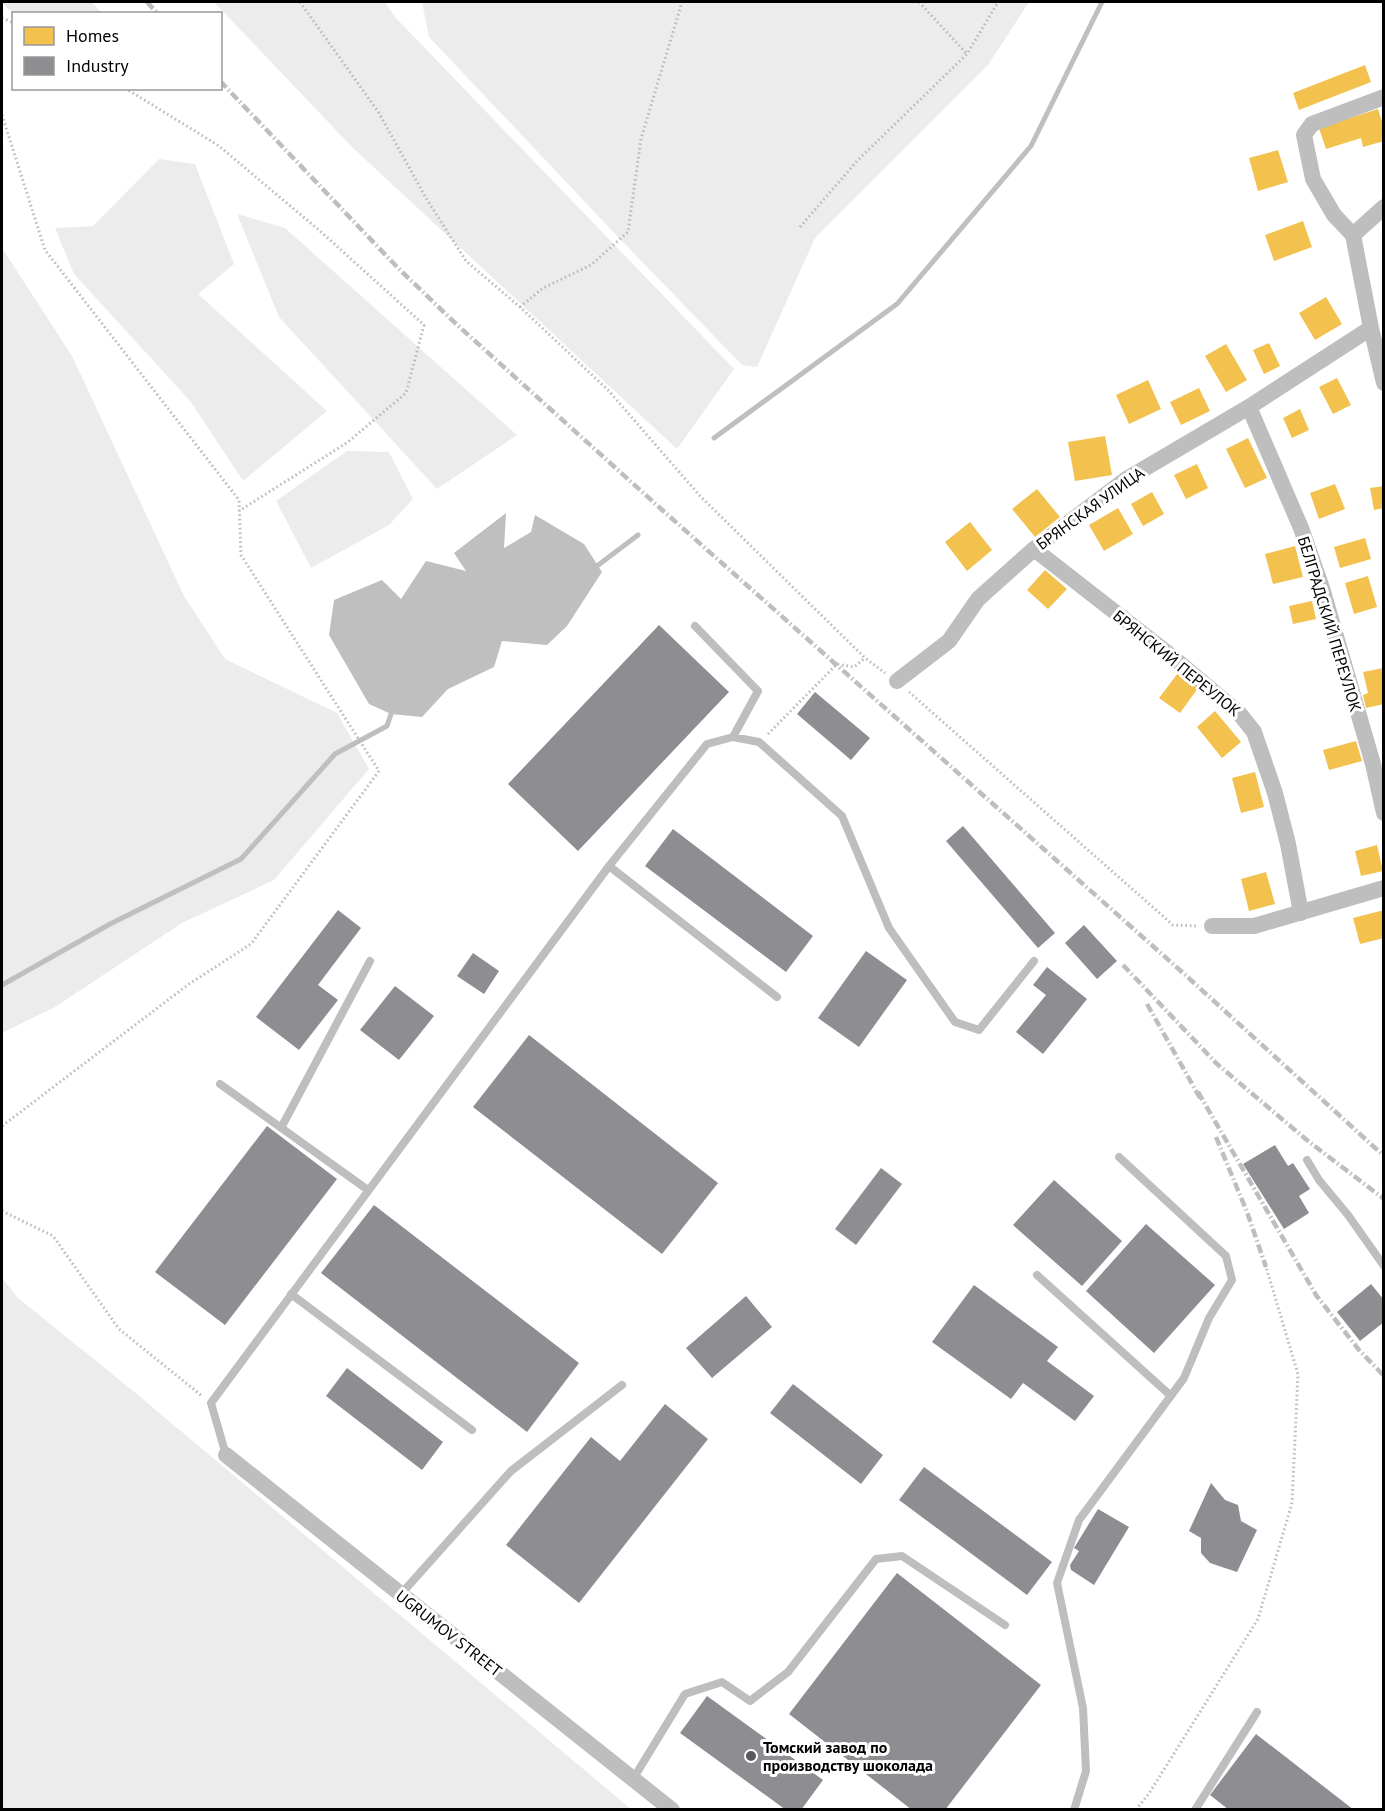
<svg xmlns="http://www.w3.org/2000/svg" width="1385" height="1811" font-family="'PT Sans',sans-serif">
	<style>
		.green { fill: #ececec }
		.water { fill: #bfbfbf }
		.homes { fill: #f2c14e }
		.industry { fill: #8d8d92 }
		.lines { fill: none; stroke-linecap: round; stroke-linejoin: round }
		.stream { stroke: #bfbfbf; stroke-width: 5 }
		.path { stroke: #b9b9b9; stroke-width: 3; stroke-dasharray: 1.5 3; stroke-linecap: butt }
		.lane { stroke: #bebebe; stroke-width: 8 }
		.street { stroke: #bebebe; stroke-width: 16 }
		.rail { stroke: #bebebe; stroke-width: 4.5; stroke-dasharray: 9 3 1.5 3; stroke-linecap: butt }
		.poi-dot { fill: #595959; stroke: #fff; stroke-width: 2 }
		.labels { text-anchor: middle; stroke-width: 6; stroke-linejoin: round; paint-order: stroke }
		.street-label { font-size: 16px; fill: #000; stroke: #fff }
		.poi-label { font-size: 16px; font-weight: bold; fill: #000; stroke: #fff; text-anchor: start }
	</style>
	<rect width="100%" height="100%" fill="#fff"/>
	<path class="green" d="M2 2H92L102 13 13 14Z
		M214 2H385L395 17 734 369 677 449 351 146Z
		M422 2H1029L988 65 815 238 757 367 742 365 619 238 429 37Z
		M159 159 195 164 234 264 198 294 327 411 243 481 191 402 74 274 55 228 93 226Z
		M237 214 285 228 517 435 437 489 279 317Z
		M2 248 72 356 184 596 225 659 337 713 369 769 274 880 182 923 55 1007 2 1033Z
		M347 451 389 452 413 499 389 525 311 568 276 501Z
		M2 1278 18 1298 132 1390 631 1809H2Z"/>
	<path class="water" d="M506 513 504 548 531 532 535 515 584 544 602 572 567 626 547 645 502 641 494 667 448 689 422 717 391 714 369 704 329 635 334 600 382 580 401 599 426 561 466 571 454 553Z"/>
	<path class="homes" d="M1365 65 1371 82 1299 110 1293 93Z
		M1378 109 1384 128V141L1363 147 1361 138 1326 149 1319 128Z
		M1278 150 1288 182 1258 191 1249 158Z
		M1303 221 1312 247 1274 261 1265 235Z
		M1326 297 1342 324 1315 340 1299 313Z
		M1269 343 1280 366 1264 374 1253 350Z
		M1226 344 1247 380 1226 392 1205 356Z
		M1337 378 1351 405 1333 414 1319 387Z
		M1148 380 1161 409 1129 424 1116 395Z
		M1199 388 1210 411 1181 425 1170 402Z
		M1300 409 1309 430 1292 438 1283 418Z
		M1105 436 1112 475 1075 481 1068 442Z
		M1248 438 1267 478 1245 488 1226 449Z
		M1197 464 1208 488 1186 499 1174 475Z
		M1335 484 1345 509 1319 519 1310 493Z
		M1384 486V508L1374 510 1370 488Z
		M1037 489 1060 517 1035 537 1012 509Z
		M1152 492 1164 514 1143 526 1131 504Z
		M1118 508 1133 534 1104 551 1089 525Z
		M970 522 992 550 967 571 945 542Z
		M1365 538 1371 559 1340 568 1334 547Z
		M1295 546 1303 577 1273 584 1265 554Z
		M1045 570 1067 589 1048 609 1027 590Z
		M1368 576 1377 607 1354 614 1345 583Z
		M1312 601 1316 619 1293 624 1289 606Z
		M1384 668V704L1366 708 1363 695 1368 693 1363 672Z
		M1178 673 1198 688 1180 713 1159 698Z
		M1215 711 1241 742 1222 758 1197 727Z
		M1356 741 1362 761 1329 770 1323 750Z
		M1255 772 1264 807 1241 813 1232 778Z
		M1377 845 1383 871 1361 876 1355 851Z
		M1266 872 1275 904 1249 911 1241 879Z
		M1384 910V938L1360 944 1353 918Z"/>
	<path class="industry" d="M659 625 729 692 578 851 508 784Z
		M815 692 870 738 851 760 797 714Z
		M963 826 1055 933 1038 948 946 841Z
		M673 829 813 936 786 972 645 866Z
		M338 910 361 928 318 985 338 1000 299 1050 256 1017Z
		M1084 925 1117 961 1097 979 1065 943Z
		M866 951 907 980 859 1047 818 1018Z
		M473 953 499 971 484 994 457 976Z
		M1047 967 1087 999 1043 1054 1016 1032 1046 995 1033 985Z
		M395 986 434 1016 399 1060 360 1030Z
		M529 1035 718 1183 662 1254 473 1107Z
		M267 1126 337 1179 225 1325 155 1272Z
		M1275 1145 1288 1166 1293 1163 1310 1189 1299 1196 1309 1213 1284 1229 1243 1164Z
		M881 1168 902 1184 856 1245 835 1229Z
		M1054 1180 1122 1241 1082 1286 1013 1225Z
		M374 1205 579 1363 527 1432 321 1273Z
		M1146 1224 1215 1285 1154 1353 1086 1291Z
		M1371 1284 1384 1300V1322L1360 1341 1337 1312Z
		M974 1285 1058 1347 1047 1361 1094 1396 1075 1421 1023 1383 1011 1399 932 1342Z
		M746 1296 772 1327 712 1378 686 1348Z
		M347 1368 443 1442 422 1470 326 1396Z
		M793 1384 883 1455 861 1484 770 1413Z
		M665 1404 708 1439 579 1603 506 1545 591 1437 620 1461Z
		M924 1467 1052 1562 1027 1595 899 1500Z
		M1211 1483 1225 1500 1238 1505 1241 1521 1257 1530 1237 1572 1210 1563 1201 1553V1538L1189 1531Z
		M1098 1509 1129 1527 1094 1585 1071 1570 1070 1565 1079 1551 1074 1548Z
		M897 1573 1041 1685 945 1810H912L789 1714Z
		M707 1696 823 1780 801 1810H786L680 1733Z
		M1256 1734 1354 1810H1229L1210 1795Z"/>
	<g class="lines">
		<path class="stream" d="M714 438 897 304 1031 146 1102 2
			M597 566 638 535
			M2 985 110 924 241 859 335 754 387 726 391 714"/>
		<path class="path" d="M300 2 379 113 426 198 466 261 520 307 608 390 700 496 865 658 885 673
			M919 2 967 54
			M2 18 14 23
			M125 88 219 146 320 231 424 325 406 393 348 442 239 511
			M2 115 45 250 239 500 241 555 379 771 251 944 189 984 2 1126
			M800 227 857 161 967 54 998 2
			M520 307 543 288 591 265 628 232 641 139 682 2
			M909 692 1173 925 1198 926
			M768 734 837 664 854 667 865 658
			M2 1211 53 1236 119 1329 202 1396
			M1136 1810 1150 1792 1258 1619 1292 1503 1298 1374 1266 1267"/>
		<path class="lane" d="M695 626 758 691 733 737
			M609 866 777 997
			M220 1084 368 1190
			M281 1128 370 961
			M1307 1160 1319 1180 1348 1215 1384 1266
			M1037 1275 1171 1396
			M291 1294 472 1430
			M226 1455 211 1403 609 866 707 744 733 737 759 742 842 816 889 928 955 1022 979 1030 1034 961
			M401 1594 511 1471 622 1385
			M633 1779 685 1694 722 1682 750 1701 788 1672 876 1559 902 1556 1005 1625
			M1074 1810 1086 1771 1083 1708 1057 1583 1079 1520 1184 1378 1209 1318 1232 1280 1226 1256 1119 1157
			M1195 1810 1257 1712"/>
		<path class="street" d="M1353 235 1334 215 1313 179 1304 135 1312 124 1384 97
			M1353 235 1371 328 1384 383
			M1353 235 1384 207
			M1249 407 1301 528 1322 588 1373 764 1384 813
			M1034 549 1170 655 1239 713 1254 732 1275 793 1288 844 1301 913
			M897 681 949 641 978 599 1034 549 1125 480 1249 407 1371 328
			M1212 926H1254L1384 888
			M226 1455 672 1810"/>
		<path class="rail" d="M147 2 158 14
			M220 81 397 267 454 322 660 508 1182 972 1384 1156
			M1123 965 1217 1064 1308 1141 1384 1199
			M1147 1004 1200 1098
			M1198 1092 1316 1295 1359 1350 1384 1376
			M1216 1137 1247 1212 1266 1267"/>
	</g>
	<circle class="poi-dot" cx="751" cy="1756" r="6"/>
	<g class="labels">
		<g class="street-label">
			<text transform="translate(1090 508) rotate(-36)" y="6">БРЯНСКАЯ УЛИЦА</text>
			<text transform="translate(1330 624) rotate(73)" y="6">БЕЛГРАДСКИЙ ПЕРЕУЛОК</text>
			<text transform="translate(1177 663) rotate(39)" y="6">БРЯНСКИЙ ПЕРЕУЛОК</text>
			<text transform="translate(449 1633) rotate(38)" y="6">UGRUMOV STREET</text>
		</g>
		<g class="poi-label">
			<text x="763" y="1753">Томский завод по<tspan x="763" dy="18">производству шоколада</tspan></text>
		</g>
	</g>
	<rect width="1385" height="1811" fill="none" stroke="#000000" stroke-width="6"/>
	<rect x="12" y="12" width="210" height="78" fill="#ffffff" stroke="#999999" stroke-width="1.5"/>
	<rect x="24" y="27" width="30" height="18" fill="#f2c14e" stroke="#999999" stroke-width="1.5"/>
	<text x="66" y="42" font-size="18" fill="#000000">Homes</text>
	<rect x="24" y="57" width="30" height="18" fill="#8d8d92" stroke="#999999" stroke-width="1.5"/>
	<text x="66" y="72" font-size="18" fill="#000000">Industry</text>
</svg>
